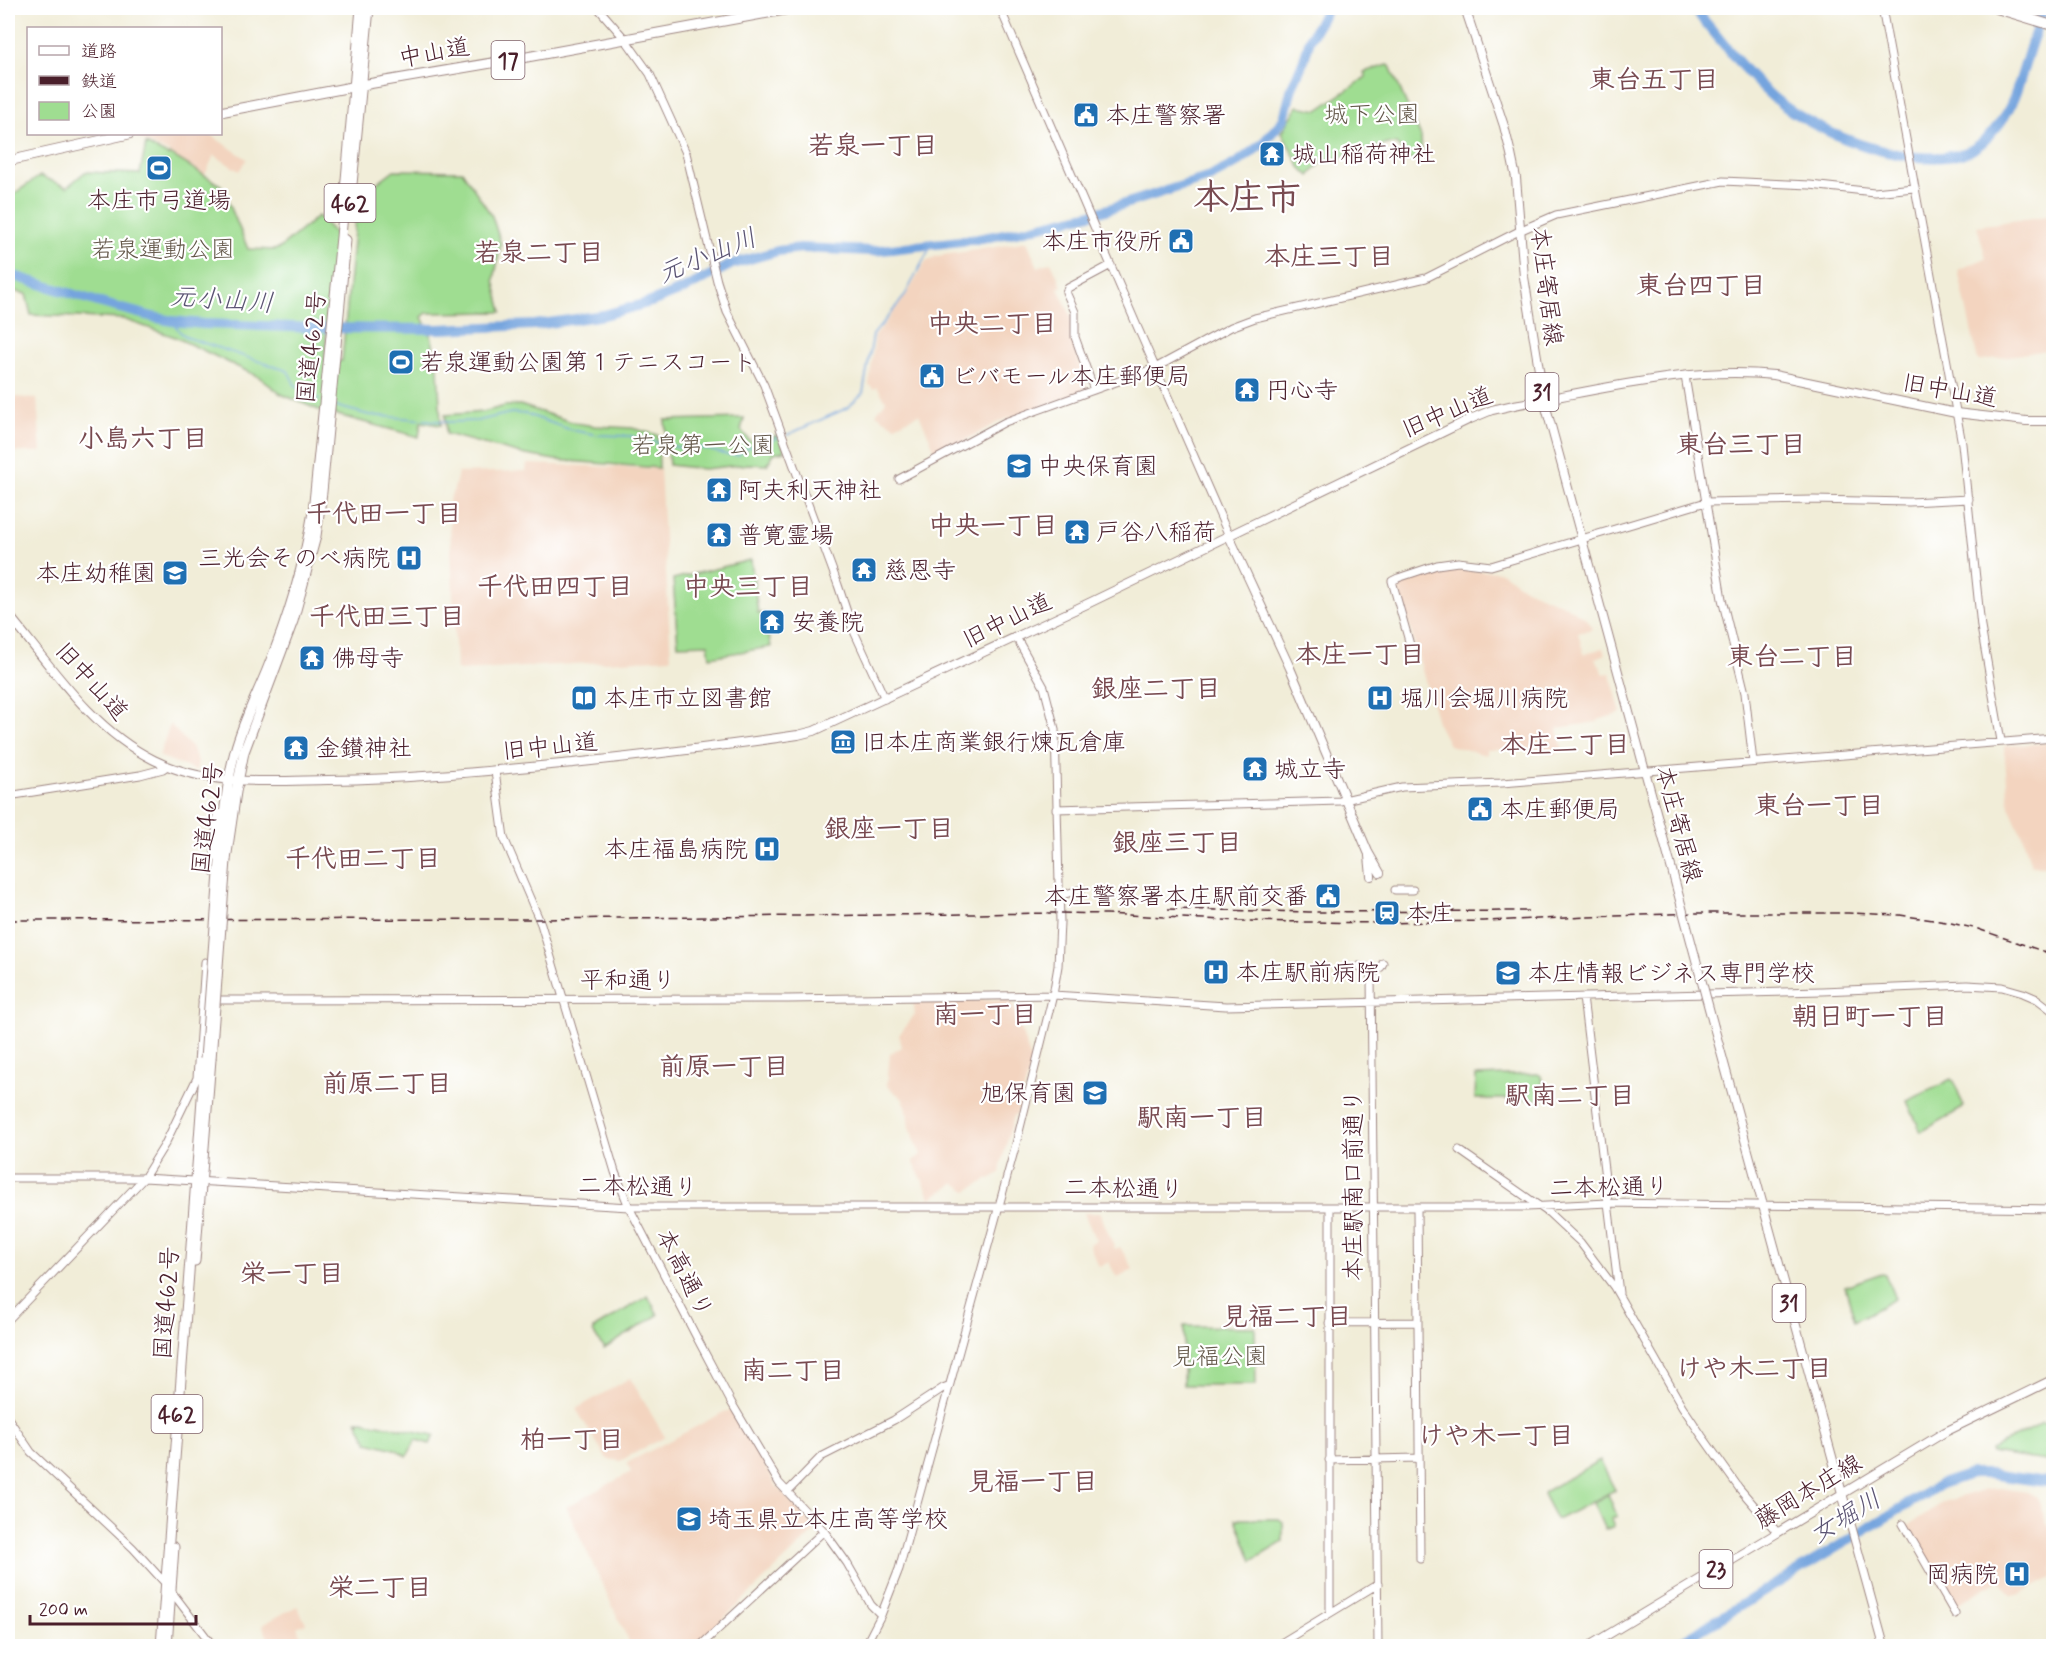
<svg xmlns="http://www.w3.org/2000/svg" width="2061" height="1654" font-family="Mynerve,'Klee One',sans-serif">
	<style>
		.built { fill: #f3d4bf }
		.green { fill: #9fdd91; stroke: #747e5e; stroke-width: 1.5 }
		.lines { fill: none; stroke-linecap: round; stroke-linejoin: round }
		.stream { stroke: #75a4de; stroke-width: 1.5 }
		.river { stroke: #75a4de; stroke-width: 10 }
		.tertiary-casing { stroke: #9e8682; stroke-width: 9 }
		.secondary-casing { stroke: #9e8682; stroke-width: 10 }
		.primary-casing { stroke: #9e8682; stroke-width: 10 }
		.trunk-casing { stroke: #9e8682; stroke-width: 11 }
		.tertiary { stroke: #fff; stroke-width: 7 }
		.secondary { stroke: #fff; stroke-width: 8 }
		.primary { stroke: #fff; stroke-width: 8 }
		.trunk { stroke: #fff; stroke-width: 9 }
		.rail { stroke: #4a1f2b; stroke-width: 1.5; stroke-dasharray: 9 4.5; stroke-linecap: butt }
		.primary-bridge-casing { stroke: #9e8682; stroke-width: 10; stroke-linecap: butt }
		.trunk-bridge-casing { stroke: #9e8682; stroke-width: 11; stroke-linecap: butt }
		.primary-bridge { stroke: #fff; stroke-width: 8 }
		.trunk-bridge { stroke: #fff; stroke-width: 9 }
		.labels { text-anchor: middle; stroke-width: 4.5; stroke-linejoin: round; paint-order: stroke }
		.shield { fill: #fff; stroke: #80626b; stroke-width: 1.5 }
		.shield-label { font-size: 22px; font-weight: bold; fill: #4a1f2b }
		.street-label { font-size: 24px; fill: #4a1f2b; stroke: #fff }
		.park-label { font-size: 24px; fill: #64584a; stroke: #fff }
		.poi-label { font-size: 24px; fill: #4a1f2b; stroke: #fff; text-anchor: start }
		.neighbourhood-label { font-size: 26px; font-weight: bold; fill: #784a50; stroke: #fff }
		.water-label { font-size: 26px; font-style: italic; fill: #5b5473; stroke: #fff }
		.town-label { font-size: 36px; font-weight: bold; fill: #784a50; stroke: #fff }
	</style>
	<rect width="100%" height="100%" fill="#fff"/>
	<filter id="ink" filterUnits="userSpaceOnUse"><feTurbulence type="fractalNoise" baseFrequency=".0167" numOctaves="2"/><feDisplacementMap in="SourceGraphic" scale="12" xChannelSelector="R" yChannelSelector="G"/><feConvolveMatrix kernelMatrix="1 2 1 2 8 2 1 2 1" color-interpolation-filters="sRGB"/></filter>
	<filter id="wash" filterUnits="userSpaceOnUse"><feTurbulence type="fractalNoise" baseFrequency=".008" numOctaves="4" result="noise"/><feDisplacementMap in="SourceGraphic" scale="24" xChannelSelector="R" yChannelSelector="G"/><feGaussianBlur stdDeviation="1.35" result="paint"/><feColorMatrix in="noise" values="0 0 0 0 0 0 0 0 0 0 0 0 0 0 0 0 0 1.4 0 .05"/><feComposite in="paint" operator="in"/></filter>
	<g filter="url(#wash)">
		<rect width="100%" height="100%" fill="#f1edd8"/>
		<path class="built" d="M151 134H209L247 159 239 171 214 155 205 175 170 153 136 137Z
			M2053 215V349L1978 361 1958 270 1986 258 1977 226Z
			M1027 241 1038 267 1051 262 1062 286 1058 288 1071 316V337L1088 390 1001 421 934 457V448L919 414 895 426 876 414 886 401 877 387 874 389 869 385 875 336 906 296 926 261 937 256 996 247Z
			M8 396 37 399 41 452H11L8 450Z
			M527 464 660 469 671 658 460 671 456 669 449 500 454 489 458 473 526 471Z
			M1446 569 1501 572 1526 589 1566 606 1588 620 1592 629 1578 633 1584 654 1603 648 1606 654 1595 658 1604 674 1610 673 1621 713 1598 720V722L1558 728 1563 752 1551 755 1535 748 1486 750V755L1449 745 1437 722 1398 586 1400 583Z
			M170 724 190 746 198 761 196 771 159 756Z
			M2053 743V866H2031L2023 838 2009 806 2004 746Z
			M1011 1000 1032 1063 1017 1113 1014 1116 1002 1160 1000 1173 967 1191 955 1183 931 1198 913 1161 921 1155 910 1128 906 1106 902 1098 887 1086 890 1054 902 1047 899 1035 915 1014 913 1001Z
			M1084 1213H1100L1115 1249 1120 1247 1133 1269 1117 1278 1109 1262 1099 1267 1089 1244 1096 1241Z
			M630 1378 665 1437 620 1461 607 1459 576 1409Z
			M732 1410 776 1485 817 1529 697 1644 692 1646H631L566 1507 631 1472 627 1463 724 1412Z
			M2001 1488 2027 1492 2037 1497 2047 1524 2053 1531V1577L2018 1595H2012L2000 1579 1964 1600 1954 1608 1907 1526 1944 1502 1986 1489Z
			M297 1606 306 1623 297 1627 303 1641 293 1646H272L262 1625Z"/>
		<path class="green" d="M1388 65 1390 66 1421 137 1422 159 1407 160 1405 154 1396 144H1388L1322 162 1309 176 1300 167 1282 132 1298 106 1318 110 1366 77 1364 72Z
			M146 144 169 156 170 154 222 186 248 249 274 250 280 248 318 216 338 237 327 319 325 361H342L357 198 394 170 462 171 492 216 501 244 494 280 502 312 427 313 422 317 432 339 438 368 441 425 421 422 419 437 319 410 281 394 259 377 175 337 123 319 31 315 26 294 8 290V198L40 176 67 187 85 172 140 174Z
			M520 405 575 423 595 426 632 428 658 435 659 468 555 460 521 454 446 434 445 415 483 412 505 406Z
			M744 418 741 430 750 441 778 435 785 451 774 453 767 465 749 464 704 469 669 465 665 420Z
			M751 560 758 613 765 614 771 647 710 657 708 644 678 645 673 579Z
			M1538 1074 1541 1076 1545 1098 1542 1099H1475L1476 1076Z
			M1951 1080 1954 1081 1963 1105V1108L1921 1132 1907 1101Z
			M1882 1273 1885 1274 1895 1299 1855 1321 1845 1286Z
			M648 1296 658 1315 604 1349 593 1332V1329Z
			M1184 1326 1255 1327 1256 1385H1183Z
			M357 1420 434 1435 430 1444 416 1440 407 1456 395 1449 368 1442Z
			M2042 1423 2045 1424 2053 1440V1462L1991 1453 1990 1450Z
			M1598 1461H1600L1615 1490 1559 1519H1556L1543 1494 1544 1492Z
			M1608 1494 1617 1516 1611 1519 1614 1526 1605 1530 1593 1503Z
			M1236 1519H1279L1283 1522V1542L1252 1561Z"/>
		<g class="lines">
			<path class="stream" d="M172 321 181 333 189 338 288 371 295 385 319 400
				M335 406 369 415 449 422 477 421 511 413 526 414 571 430 598 435 630 436 681 448H702L727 455H738L749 447 759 446 779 437
				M787 435 847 408 863 393 873 335 904 297 931 246"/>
			<path class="river" d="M1693 8C1717 34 1738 65 1765 90 1806 131 1910 173 1967 152 1977 148 1988 138 1995 129 2018 104 2023 64 2035 33 2038 24 2040 15 2045 8
				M8 274 101 303 153 317 172 321 203 324 322 328 439 329 535 325 604 315 651 302 686 288 732 264 778 251 801 248 873 251 978 239 1020 231 1099 212 1210 177 1237 163 1262 144 1284 119 1292 87 1304 60 1310 39 1327 8
				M1674 1646 1941 1484 1971 1474H1990L2054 1483"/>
		</g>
	</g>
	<g filter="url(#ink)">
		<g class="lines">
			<g class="tertiary-casing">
				<path id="tertiary" d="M598 8 625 39 650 74 686 153 717 281 727 312 764 385 838 585 852 627 885 699
					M1000 8 1137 326 1229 536
					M1882 8 1962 444 1981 627 2001 741
					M1685 376 1722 599 1745 693 1753 762
					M1094 390 1075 337V312L1066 292 1068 288 1111 265
					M899 479 1005 422 1155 368 1231 327 1255 318 1426 278 1519 231 1556 215 1723 181 1810 185 1874 192 1914 188
					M1414 659 1392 581 1398 578 1437 565 1458 562 1491 566 1706 502 1813 500 1909 502 1969 499
					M495 771 504 838 541 924 615 1172 629 1207 697 1338 731 1402 779 1483 824 1531 847 1563 871 1605 881 1615
					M8 796 140 775 163 769 167 766
					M1056 809 1340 801 1402 787 1502 783 2054 738
					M214 872 217 813
					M1395 890H1413
					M1059 896 1082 889
					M1359 966 1371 975
					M1371 975 1378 1646
					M1371 975 1381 967 1383 963
					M1583 997 1619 1293
					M202 1000 788 999 1053 995 1226 1006 1822 991 1967 985 2002 987 2023 993 2037 999 2054 1012
					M1459 1150 1549 1213 1580 1242 1614 1287 1682 1406 1702 1436 1739 1488 1777 1532
					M8 1178H144L629 1207H1527L1608 1203 2054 1209
					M1417 1208 1420 1559
					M8 1320 144 1178 165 1144 197 1078 205 962
					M1329 1323 1417 1322
					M8 1418 31 1452 133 1548 165 1583 213 1646
					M1329 1460 1419 1458
					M787 1492 821 1457 894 1420 943 1388 948 1386
					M1903 1524 1955 1614
					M1330 1613V1208
					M700 1646 824 1531
					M865 1646 881 1615 899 1569 1016 1144 1053 995 1058 966 1060 922 1055 729 1044 687 1016 637
					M1276 1646 1378 1584"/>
			</g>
			<g class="secondary-casing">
				<path id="secondary" d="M1229 536 1290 668 1368 852 1380 873
					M8 614C51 666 91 729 154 760 208 787 269 781 328 780 410 779 491 771 573 763 648 755 723 746 798 735L814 731 1089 603 1468 420 1492 410 1514 405C1600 390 1687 366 1774 375L1956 413 2026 421H2054
					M1369 856 1371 876"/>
			</g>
			<g class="primary-casing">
				<path id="primary" d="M1465 8 1504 126 1511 154 1516 178 1524 277 1544 400 1670 863
					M1714 1027 1884 1646
					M1589 1646 1945 1432 2054 1379"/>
			</g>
			<g class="trunk-casing">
				<path id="trunk" d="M1995 8 2054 26
					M220 112 362 85 527 57 795 8
					M8 161 129 134
					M350 205 369 8
					M220 860C223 823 226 786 235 751 243 722 256 697 267 670 288 619 304 566 313 512L341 237 361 8
					M226 860 236 792 244 752 293 621 316 536 322 492 346 240
					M195 1261 211 1059
					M161 1646 205 1059
					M167 1646 174 1547"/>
			</g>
			<use href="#tertiary" class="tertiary"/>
			<use href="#secondary" class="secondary"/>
			<use href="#primary" class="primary"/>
			<use href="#trunk" class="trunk"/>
			<path class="rail" d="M1168 909 1309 912 1528 911
				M8 920 539 919 1056 913 1107 914 1241 921 1383 923 1483 921 1698 913H1848L1900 915 1946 922 1978 929 2054 955"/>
			<g class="primary-bridge-casing">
				<path id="primary-bridge" d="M1670 863 1714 1027"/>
			</g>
			<g class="trunk-bridge-casing">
				<path id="trunk-bridge" d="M205 1059 220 860
					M211 1059 226 860"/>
			</g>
			<use href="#primary-bridge" class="primary-bridge"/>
			<use href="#trunk-bridge" class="trunk-bridge"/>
		</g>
	</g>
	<defs>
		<g id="civic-square" transform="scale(1.35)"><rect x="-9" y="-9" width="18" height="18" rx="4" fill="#1f6fb2" stroke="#fff"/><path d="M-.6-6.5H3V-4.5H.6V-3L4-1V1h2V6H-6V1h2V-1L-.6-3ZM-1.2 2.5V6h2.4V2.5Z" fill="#fff"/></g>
		<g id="temple-square" transform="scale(1.35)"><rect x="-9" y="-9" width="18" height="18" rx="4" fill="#1f6fb2" stroke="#fff"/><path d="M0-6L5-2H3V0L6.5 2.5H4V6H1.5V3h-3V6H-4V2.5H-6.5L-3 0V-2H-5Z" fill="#fff"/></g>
		<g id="stadium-square" transform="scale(1.35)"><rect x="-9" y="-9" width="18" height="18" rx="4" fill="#1f6fb2" stroke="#fff"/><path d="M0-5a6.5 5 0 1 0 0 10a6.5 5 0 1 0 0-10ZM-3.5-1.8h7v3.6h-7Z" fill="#fff"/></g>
		<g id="school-square" transform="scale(1.35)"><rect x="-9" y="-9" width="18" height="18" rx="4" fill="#1f6fb2" stroke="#fff"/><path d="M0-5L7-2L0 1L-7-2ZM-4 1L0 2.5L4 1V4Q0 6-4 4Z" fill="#fff"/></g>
		<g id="hospital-square" transform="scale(1.35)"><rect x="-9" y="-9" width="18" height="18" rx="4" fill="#1f6fb2" stroke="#fff"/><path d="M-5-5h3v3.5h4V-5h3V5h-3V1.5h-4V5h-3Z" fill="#fff"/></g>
		<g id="library-square" transform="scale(1.35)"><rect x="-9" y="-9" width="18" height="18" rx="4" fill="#1f6fb2" stroke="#fff"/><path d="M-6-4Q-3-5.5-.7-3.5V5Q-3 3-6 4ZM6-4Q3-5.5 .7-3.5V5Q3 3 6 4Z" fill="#fff"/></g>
		<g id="museum-square" transform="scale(1.35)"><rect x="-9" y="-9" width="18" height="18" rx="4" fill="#1f6fb2" stroke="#fff"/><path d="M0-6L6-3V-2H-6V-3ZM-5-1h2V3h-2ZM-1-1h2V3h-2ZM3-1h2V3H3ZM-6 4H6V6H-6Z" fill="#fff"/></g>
		<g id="station-square" transform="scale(1.35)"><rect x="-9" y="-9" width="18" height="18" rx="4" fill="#1f6fb2" stroke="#fff"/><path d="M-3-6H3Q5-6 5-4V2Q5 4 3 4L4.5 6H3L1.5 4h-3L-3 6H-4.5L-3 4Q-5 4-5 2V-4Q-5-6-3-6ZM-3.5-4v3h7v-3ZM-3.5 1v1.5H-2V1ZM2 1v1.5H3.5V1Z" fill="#fff"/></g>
		<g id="university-square" transform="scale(1.35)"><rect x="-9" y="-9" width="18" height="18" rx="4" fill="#1f6fb2" stroke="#fff"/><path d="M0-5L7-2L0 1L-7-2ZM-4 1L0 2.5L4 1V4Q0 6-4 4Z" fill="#fff"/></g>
	</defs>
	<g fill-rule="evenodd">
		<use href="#civic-square" x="1086" y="115"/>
		<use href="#temple-square" x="1272" y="154"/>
		<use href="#stadium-square" x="159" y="168"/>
		<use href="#civic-square" x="1181" y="241"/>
		<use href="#stadium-square" x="401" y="362"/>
		<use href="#civic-square" x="932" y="376"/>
		<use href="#temple-square" x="1247" y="390"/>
		<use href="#school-square" x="1019" y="466"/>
		<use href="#temple-square" x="719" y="490"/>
		<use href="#temple-square" x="1077" y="532"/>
		<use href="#temple-square" x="719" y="535"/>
		<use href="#hospital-square" x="409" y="558"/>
		<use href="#temple-square" x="864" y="570"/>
		<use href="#school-square" x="175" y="573"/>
		<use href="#temple-square" x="772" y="622"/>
		<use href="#temple-square" x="312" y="658"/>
		<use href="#library-square" x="584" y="698"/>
		<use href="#hospital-square" x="1380" y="698"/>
		<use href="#museum-square" x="843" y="742"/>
		<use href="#temple-square" x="296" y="748"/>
		<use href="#temple-square" x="1255" y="769"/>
		<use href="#civic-square" x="1480" y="809"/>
		<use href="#hospital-square" x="767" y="849"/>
		<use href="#civic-square" x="1328" y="896"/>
		<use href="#station-square" x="1387" y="913"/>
		<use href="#hospital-square" x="1216" y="972"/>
		<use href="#university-square" x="1508" y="973"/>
		<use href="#school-square" x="1095" y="1093"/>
		<use href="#school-square" x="689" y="1519"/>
		<use href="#hospital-square" x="2017" y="1574"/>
	</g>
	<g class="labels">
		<g class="shield">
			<rect x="491.5" y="41" width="33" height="38" rx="4.5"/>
			<rect x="324.5" y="184" width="51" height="38" rx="4.5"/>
			<rect x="1525.5" y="373" width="33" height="38" rx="4.5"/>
			<rect x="1772.5" y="1284" width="33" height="38" rx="4.5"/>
			<rect x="151.5" y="1395" width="51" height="38" rx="4.5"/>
			<rect x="1699.5" y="1550" width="33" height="38" rx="4.5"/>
		</g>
		<g class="shield-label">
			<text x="508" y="68">17</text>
			<text x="350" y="211">462</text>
			<text x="1542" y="400">31</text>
			<text x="1789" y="1311">31</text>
			<text x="177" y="1422">462</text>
			<text x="1716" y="1577">23</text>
		</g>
		<g class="street-label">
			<text transform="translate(434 52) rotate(-10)" y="8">中山道</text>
			<text transform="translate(1547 286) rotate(83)" y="8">本庄寄居線</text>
			<text transform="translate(311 347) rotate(-84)" y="8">国道462号</text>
			<text transform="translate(1950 390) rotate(10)" y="8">旧中山道</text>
			<text transform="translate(1447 412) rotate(-23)" y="8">旧中山道</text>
			<text transform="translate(1007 620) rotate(-26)" y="8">旧中山道</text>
			<text transform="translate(92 681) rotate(48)" y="8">旧中山道</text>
			<text transform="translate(550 746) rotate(-6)" y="8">旧中山道</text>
			<text transform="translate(207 818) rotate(-83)" y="8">国道462号</text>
			<text transform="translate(1679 824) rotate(75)" y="8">本庄寄居線</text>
			<text x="628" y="988">平和通り</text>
			<text transform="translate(1353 1185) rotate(-90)" y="8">本庄駅南口前通り</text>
			<text transform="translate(638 1186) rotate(1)" y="8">二本松通り</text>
			<text transform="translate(1609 1187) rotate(-1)" y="8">二本松通り</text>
			<text transform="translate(1124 1188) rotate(1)" y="8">二本松通り</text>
			<text transform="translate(685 1273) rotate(63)" y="8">本高通り</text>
			<text transform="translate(166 1303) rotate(-86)" y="8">国道462号</text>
			<text transform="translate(1808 1491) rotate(-31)" y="8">藤岡本庄線</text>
		</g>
		<g class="park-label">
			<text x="1372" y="122">城下公園</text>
			<text x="163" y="257">若泉運動公園</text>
			<text x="703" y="453">若泉第一公園</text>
			<text x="1220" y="1364">見福公園</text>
		</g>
		<g class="poi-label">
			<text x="1106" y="123">本庄警察署</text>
			<text x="1292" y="162">城山稲荷神社</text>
			<text x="159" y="208" text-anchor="middle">本庄市弓道場</text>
			<text x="1162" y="249" text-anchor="end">本庄市役所</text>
			<text x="420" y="370">若泉運動公園第１テニスコート</text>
			<text x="952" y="384">ビバモール本庄郵便局</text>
			<text x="1266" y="398">円心寺</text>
			<text x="1038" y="474">中央保育園</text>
			<text x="738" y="498">阿夫利天神社</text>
			<text x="1096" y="540">戸谷八稲荷</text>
			<text x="738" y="543">普寛霊場</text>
			<text x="390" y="566" text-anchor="end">三光会そのべ病院</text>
			<text x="884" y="578">慈恩寺</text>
			<text x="156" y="581" text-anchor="end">本庄幼稚園</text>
			<text x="792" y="630">安養院</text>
			<text x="332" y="666">佛母寺</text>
			<text x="604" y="706">本庄市立図書館</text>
			<text x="1400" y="706">堀川会堀川病院</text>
			<text x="862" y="750">旧本庄商業銀行煉瓦倉庫</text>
			<text x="316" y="756">金鑚神社</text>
			<text x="1274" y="777">城立寺</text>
			<text x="1500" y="817">本庄郵便局</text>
			<text x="748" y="857" text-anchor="end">本庄福島病院</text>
			<text x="1308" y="904" text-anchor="end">本庄警察署本庄駅前交番</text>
			<text x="1406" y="921">本庄</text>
			<text x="1236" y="980">本庄駅前病院</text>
			<text x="1528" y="981">本庄情報ビジネス専門学校</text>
			<text x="1076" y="1101" text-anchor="end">旭保育園</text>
			<text x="708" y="1527">埼玉県立本庄高等学校</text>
			<text x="1998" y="1582" text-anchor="end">岡病院</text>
		</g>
		<g class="neighbourhood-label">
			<text x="1654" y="88">東台五丁目</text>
			<text x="873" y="154">若泉一丁目</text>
			<text x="539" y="261">若泉二丁目</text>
			<text x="1329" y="265">本庄三丁目</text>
			<text x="1701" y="294">東台四丁目</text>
			<text x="992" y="332">中央二丁目</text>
			<text x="143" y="447">小島六丁目</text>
			<text x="1741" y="453">東台三丁目</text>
			<text x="384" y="522">千代田一丁目</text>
			<text x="993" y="534">中央一丁目</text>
			<text x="555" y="595">千代田四丁目</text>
			<text x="748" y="595">中央三丁目</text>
			<text x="387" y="625">千代田三丁目</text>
			<text x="1360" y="663">本庄一丁目</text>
			<text x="1792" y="665">東台二丁目</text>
			<text x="1156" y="697">銀座二丁目</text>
			<text x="1565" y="753">本庄二丁目</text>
			<text x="1819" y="814">東台一丁目</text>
			<text x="889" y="837">銀座一丁目</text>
			<text x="1177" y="851">銀座三丁目</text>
			<text x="363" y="867">千代田二丁目</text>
			<text x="985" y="1023">南一丁目</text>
			<text x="1870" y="1025">朝日町一丁目</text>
			<text x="724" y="1075">前原一丁目</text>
			<text x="387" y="1092">前原二丁目</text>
			<text x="1570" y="1104">駅南二丁目</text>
			<text x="1202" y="1126">駅南一丁目</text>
			<text x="292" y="1282">栄一丁目</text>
			<text x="1287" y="1325">見福二丁目</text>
			<text x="1754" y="1377">けや木二丁目</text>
			<text x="793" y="1379">南二丁目</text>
			<text x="1496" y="1444">けや木一丁目</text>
			<text x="572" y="1448">柏一丁目</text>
			<text x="1033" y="1490">見福一丁目</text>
			<text x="380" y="1596">栄二丁目</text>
		</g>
		<g class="water-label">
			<text transform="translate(707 255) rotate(-22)" y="9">元小山川</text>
			<text transform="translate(222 299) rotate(4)" y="9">元小山川</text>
			<text transform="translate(1845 1516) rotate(-31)" y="9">女堀川</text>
		</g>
		<g class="town-label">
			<text x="1247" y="209">本庄市</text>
		</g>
	</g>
	<rect width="2061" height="1654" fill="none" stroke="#fff" stroke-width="30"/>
	<rect x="27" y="27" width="195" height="108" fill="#ffffff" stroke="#b7a5aa" stroke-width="1.5"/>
	<rect x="39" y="46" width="30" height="9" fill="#ffffff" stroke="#b7a5aa" stroke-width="1.5"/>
	<text x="81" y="57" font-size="18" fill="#4a1f2b">道路</text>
	<rect x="39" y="76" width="30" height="9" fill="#4a1f2b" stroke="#b7a5aa" stroke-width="1.5"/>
	<text x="81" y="87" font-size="18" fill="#4a1f2b">鉄道</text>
	<rect x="39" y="102" width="30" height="18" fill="#9fdd91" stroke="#b7a5aa" stroke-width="1.5"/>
	<text x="81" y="117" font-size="18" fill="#4a1f2b">公園</text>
	<path d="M30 1615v9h166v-9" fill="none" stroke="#4a1f2b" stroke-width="3"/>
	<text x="39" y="1615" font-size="18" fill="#4a1f2b" stroke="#ffffff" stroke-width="4.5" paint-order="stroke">200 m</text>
</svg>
